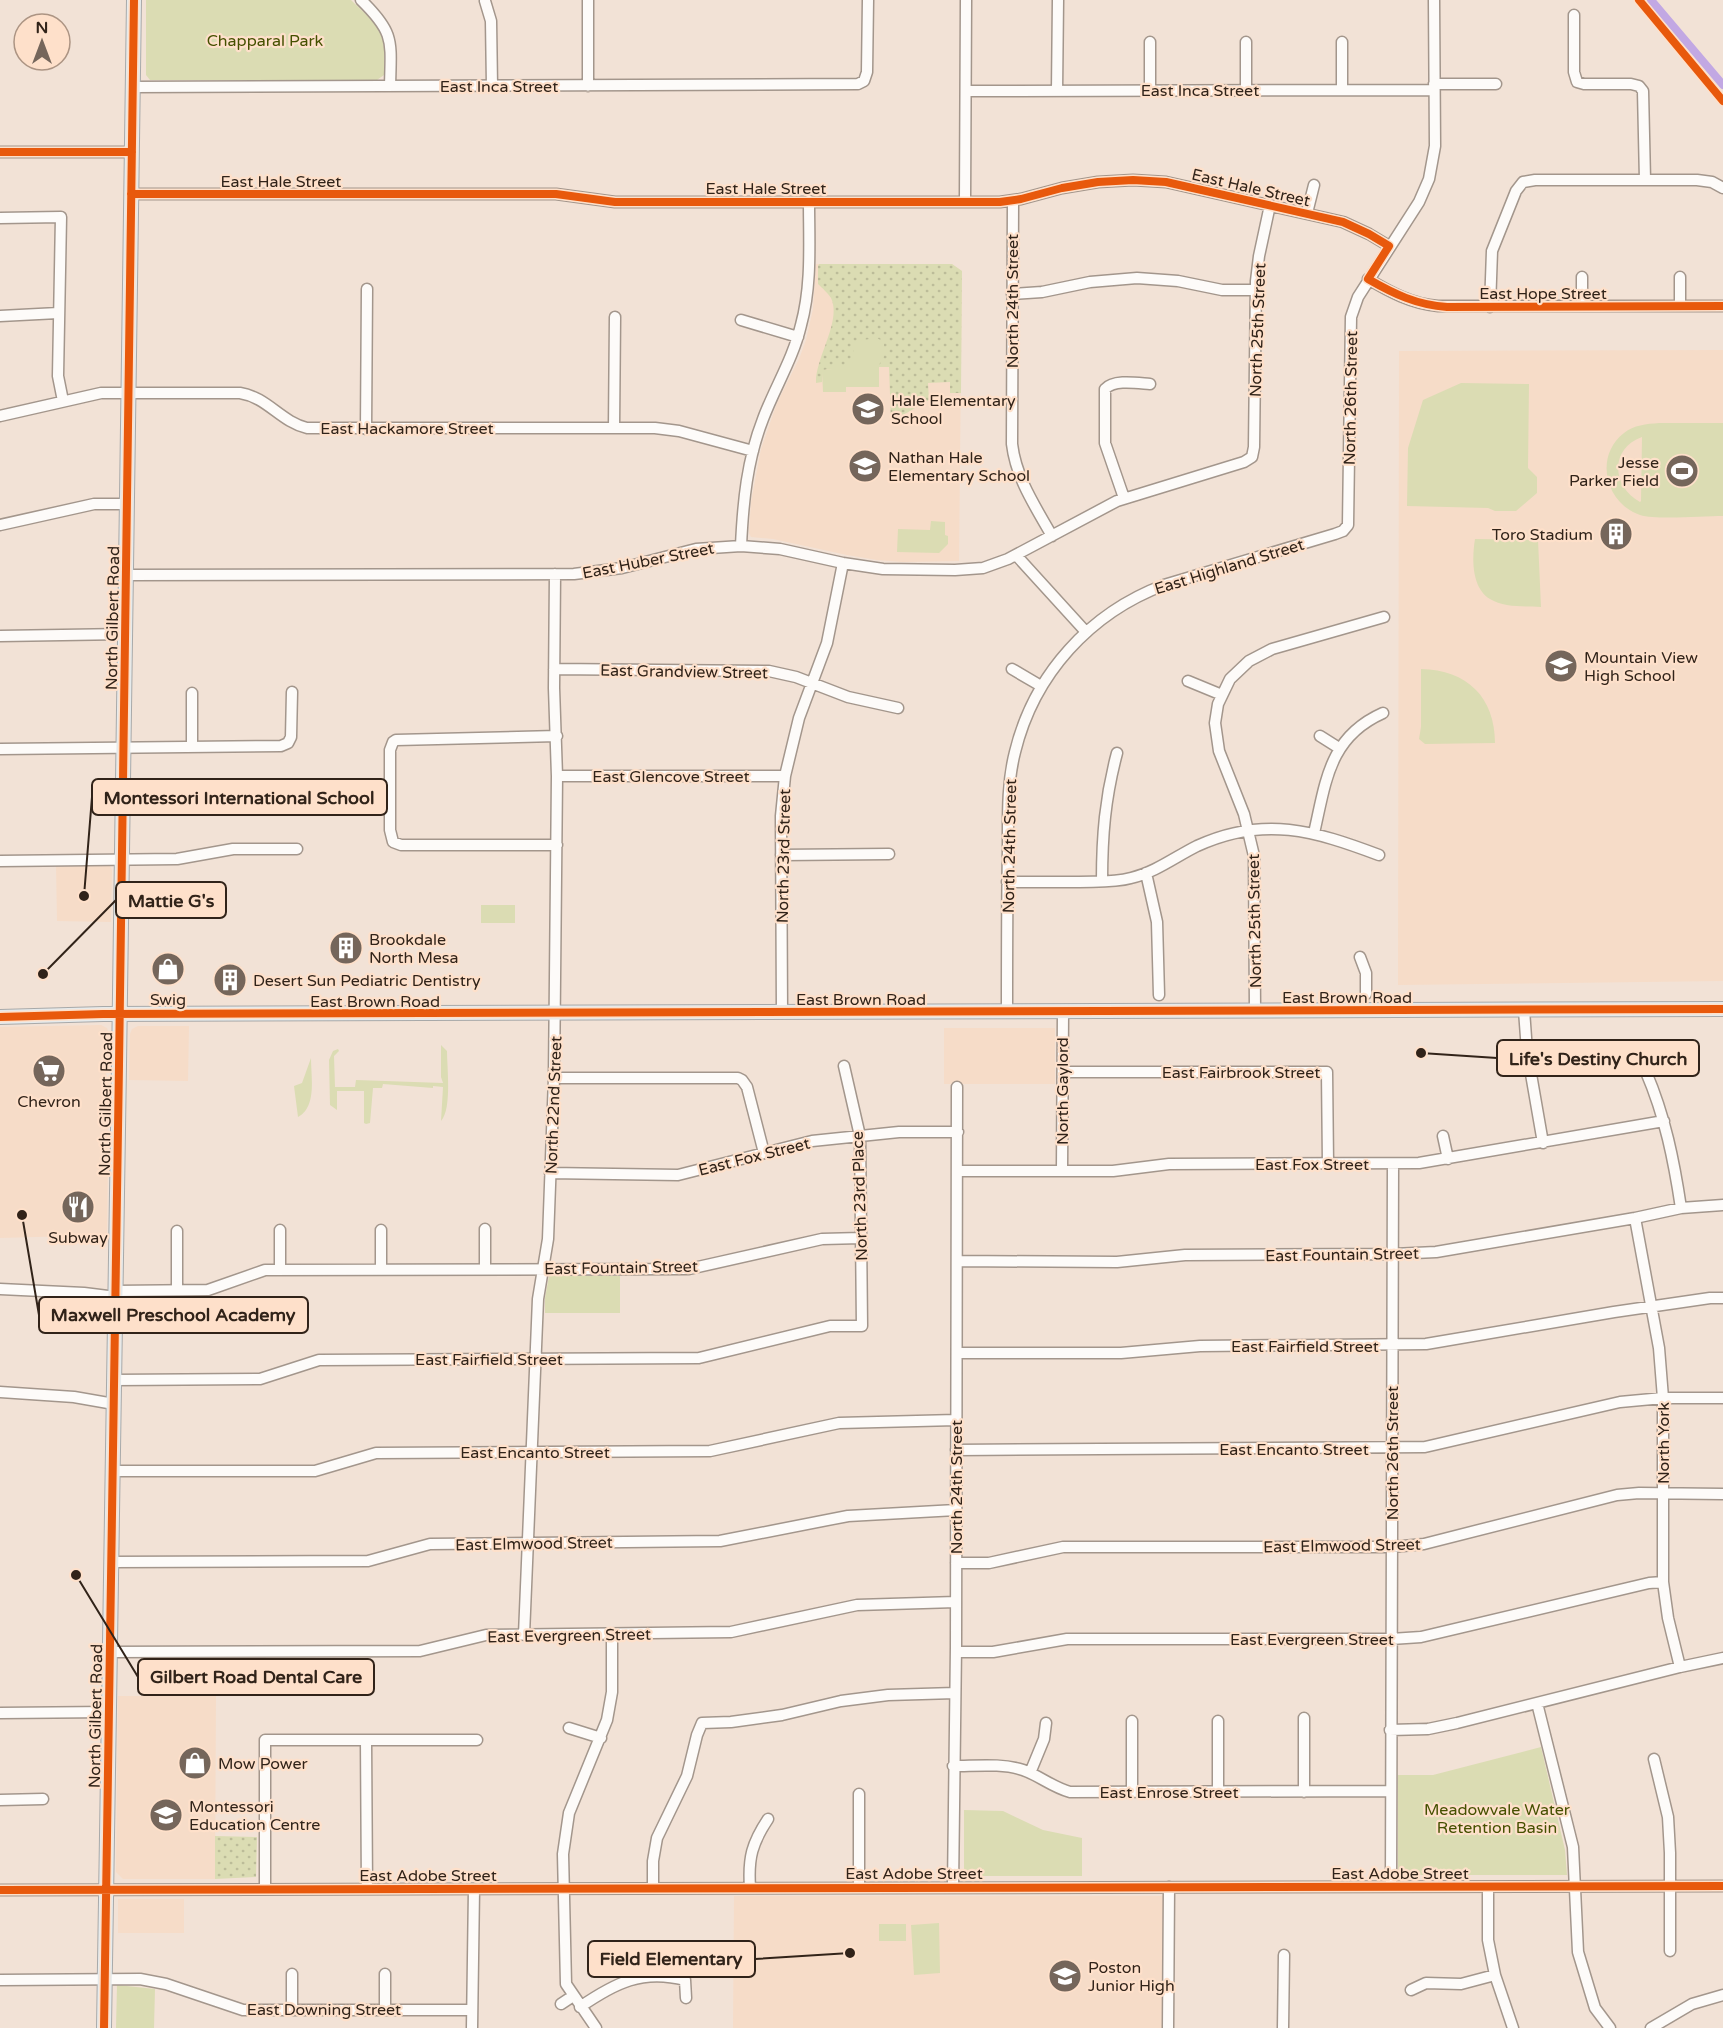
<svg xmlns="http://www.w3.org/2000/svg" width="1723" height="2028" font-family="'Varela Round',sans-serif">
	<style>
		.built { fill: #f6dcc8 }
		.grass { fill: url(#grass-dots) }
		.park { fill: #dbdcb3; fill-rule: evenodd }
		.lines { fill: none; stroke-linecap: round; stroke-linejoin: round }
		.canal { stroke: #c2a8e3; stroke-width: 8 }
		.minor-casing { stroke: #a3968c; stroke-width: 13 }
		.major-casing { stroke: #a8a9a9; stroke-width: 16 }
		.minor { stroke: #fdfbf9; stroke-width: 10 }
		.major { stroke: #e6eaeb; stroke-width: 14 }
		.cycleway-casing { stroke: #fee0ca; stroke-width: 11 }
		.cycleway { stroke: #e8590c; stroke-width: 8 }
		.labels { text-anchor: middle; stroke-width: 4.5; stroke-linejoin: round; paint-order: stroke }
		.park-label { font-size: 16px; fill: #455000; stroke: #fee0ca }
		.street-label { font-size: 16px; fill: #312319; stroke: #fee0ca }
		.poi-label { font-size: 16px; fill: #312319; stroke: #fee0ca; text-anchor: start }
		.leader { fill: none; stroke: #312319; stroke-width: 2 }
		.callout-dot { fill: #312319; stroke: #fee0ca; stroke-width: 2 }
		.callout { fill: #fee0ca; stroke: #312319; stroke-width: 2 }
		.callout-label { font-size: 18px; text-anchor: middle; font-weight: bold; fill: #312319 }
	</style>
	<defs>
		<pattern id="grass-dots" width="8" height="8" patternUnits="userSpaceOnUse" patternTransform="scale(1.5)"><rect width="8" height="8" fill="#dbdcb3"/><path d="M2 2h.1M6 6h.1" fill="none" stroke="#bcbc99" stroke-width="1.8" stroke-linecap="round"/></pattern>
	</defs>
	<rect width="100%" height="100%" fill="#f2e2d6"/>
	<path class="built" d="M816 264H952L962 271 959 561 903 562 877 560 847 555 773 539 751 537 749 533 751 502 761 449 777 403 799 359 806 340 813 309Z
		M1723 350V981L1398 985 1399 351Z
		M56 865 110 866 112 870 111 922 57 921Z
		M101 1025 107 1028 109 1035 106 1049V1072L109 1089 107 1235 0 1238V1027Z
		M138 1026H189L188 1081 129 1080 130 1034 132 1029Z
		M944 1028H1055V1084H944Z
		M118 1696H216L215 1879H123L116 1872Z
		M734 1896H1163V2028H733Z
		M118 1899H184V1933H118Z"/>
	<path class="grass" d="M819 264H952L962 271 961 393H950V382L928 383 929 400 891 422 889 367H833L832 369 823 370 822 382 816 383C815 358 842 321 831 298 828 293 822 288 818 284V266Z
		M215 1836 257 1837 256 1877 215 1879Z"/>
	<path class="park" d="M146 0H351C363 12 379 24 383 41 385 51 384 64 384 75L377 80H150L146 75Z
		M877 338 884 342V356L879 365H852L855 341Z
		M832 367H879V387H846V392H823L822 370 832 369Z
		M1461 383 1529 384 1528 468 1537 477V493L1516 511H1495L1488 508 1407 506 1408 448 1423 400Z
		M1659 423H1723V516C1703 516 1656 520 1640 515 1605 503 1594 456 1624 433 1634 425 1646 424 1659 423ZM1642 437 1641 501 1640 502C1612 487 1609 449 1642 437Z
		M931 521 945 522V535L948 536V544L939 553 897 552 898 529 930 530Z
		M1475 539 1538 540 1541 607C1526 606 1504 608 1490 599 1471 587 1472 558 1475 539Z
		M1421 669C1467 670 1495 697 1495 743L1425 744 1419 739 1421 727Z
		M481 905H515V923H481Z
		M441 1045 447 1051C447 1067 452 1109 441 1121L443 1087 433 1086V1088L383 1084 382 1088H373L370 1123 366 1124 364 1123V1091H337V1110L330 1105 329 1060 333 1051 338 1049 339 1051 334 1056 335 1087H355L356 1080 443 1083 441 1077Z
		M311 1058C311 1077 317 1107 298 1117L294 1086 302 1083Z
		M549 1276H620V1313H545V1298Z
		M1541 1747 1565 1850 1567 1875H1398V1775H1433Z
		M964 1810 1003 1811 1043 1830 1082 1838V1876H964Z
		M939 1923 940 1973 914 1975 911 1925Z
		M879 1924H906V1941H879Z
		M117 1985 155 1989 154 2028H116Z"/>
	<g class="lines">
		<path class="canal" d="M1651 0 1723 85"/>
		<g class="minor-casing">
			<path id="minor" d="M361 0C395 33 391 41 390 86
				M588 0V86
				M485 1 491 21 492 86
				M1574 15V72L1577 82 1584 84H1631L1639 86 1643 91 1645 180
				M1246 42V90
				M1434 84H1496
				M133 87 858 84 864 81 867 72 868 0
				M1342 90V42
				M966 91 1434 90
				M1057 91 1058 0
				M1150 91V42
				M0 152H132
				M131 194H556L615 202H1000L1021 199 1062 188 1098 182 1133 180 1166 182 1343 222 1369 234 1389 246
				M965 201 966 0
				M1013 201 1012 444C1016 478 1035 506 1052 536
				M1307 213 1314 185
				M0 218 61 217 58 376 63 401
				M1582 277V306
				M1368 279C1390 292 1412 304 1438 306H1723
				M1012 294 1042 292 1090 282 1137 278 1178 281 1222 290H1256
				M1680 306V277
				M1490 307 1492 251 1516 191 1523 182 1535 180H1697L1712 182 1723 188
				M0 316 58 313
				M741 320 798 337
				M0 416 101 393H240C267 397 281 422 307 428H655L679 431 753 451
				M614 428 615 317
				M366 429 367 289
				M1124 498 1105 443V389C1114 379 1137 383 1150 384
				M0 525 94 504H127
				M741 546C743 502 747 460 763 419 775 387 793 359 801 325 812 285 809 243 809 201
				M1016 555 1086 632
				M126 575 574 574 622 568 696 549 741 546 780 549 843 563 883 569 955 570 983 568 1008 559 1117 501 1244 462 1252 457 1254 447 1256 281 1259 256 1270 205
				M0 636 125 634
				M554 669 769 671 796 677 848 697 898 708
				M1012 669 1041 686
				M1188 681 1222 695
				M1320 736 1339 748
				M192 746V693
				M0 749 281 746 288 743 291 737 292 692
				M557 776H785
				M1314 833C1326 781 1329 737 1383 713
				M557 845H401L393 842 390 830V750L393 742 396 740 557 736
				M781 855 889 854
				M0 861 177 859 233 849H297
				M1146 873 1157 922 1159 995
				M1102 881C1102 836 1105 798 1117 753
				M1007 882C1030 882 1053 882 1076 882 1095 881 1113 883 1131 878 1156 872 1175 857 1197 846 1264 815 1315 831 1379 855
				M1360 957 1366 973V994
				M1524 1010 1527 1051 1543 1143
				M1255 1011 1254 856 1244 814 1219 751 1215 723 1218 704 1230 679 1249 661 1272 649 1384 617
				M1007 1012C1007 957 1007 902 1008 847 1008 816 1007 783 1015 752 1034 674 1090 613 1164 585L1335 534 1343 531 1348 525 1351 317 1358 297 1419 202 1429 179 1435 146 1434 0
				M782 1013 781 816 785 776 799 718 827 643 843 563
				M1063 1072H1327L1328 1164
				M1646 1072C1665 1116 1674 1161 1681 1208
				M554 1078H738L742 1080 747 1087 764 1153
				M1443 1136 1448 1159
				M957 1171H1113L1169 1164 1419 1163 1664 1121
				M1062 1171 1063 1012
				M550 1173 678 1175 812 1141 899 1132H958
				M1635 1218 1659 1348 1663 1398V1582L1668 1618 1680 1667
				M280 1230V1270
				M381 1230V1270
				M177 1231V1290
				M957 1261 1117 1262 1185 1255 1393 1254 1436 1252 1635 1218 1681 1208 1723 1205
				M485 1269V1229
				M0 1289 84 1293 116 1297
				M116 1291 208 1290 265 1270 689 1269 822 1239 861 1238
				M957 1353H1121L1200 1346 1426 1344 1614 1312 1710 1298H1723
				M114 1380 260 1379 319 1360 699 1358 830 1326H862L860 1136 844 1066
				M0 1392 74 1397 114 1404
				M956 1450 1425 1447 1620 1402 1663 1398H1723
				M113 1471H315L376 1453 710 1451 839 1423 956 1420
				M111 1562 368 1561 430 1544 720 1541 848 1516 956 1510
				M956 1563H989L1063 1547H1392L1424 1544 1617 1495 1639 1493 1723 1494
				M524 1635 538 1299 548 1239 554 1078 557 776 554 688 555 574
				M110 1652 420 1651 486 1635 731 1632 857 1605 956 1602
				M956 1652H993L1067 1639H1391L1421 1637 1649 1583 1663 1582
				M1537 1703 1573 1847 1578 1952 1595 2008 1610 2028
				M0 1713 109 1712
				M1132 1721V1792
				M569 1728 601 1738
				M1390 1730 1428 1729 1457 1723 1680 1667 1723 1658
				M366 1740 367 1889
				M1654 1759 1668 1817 1670 1853V1951
				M953 1766C976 1766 1002 1763 1023 1770 1040 1776 1052 1787 1070 1792L1390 1791
				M1030 1773 1044 1739 1046 1723
				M1218 1792V1721
				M1304 1792V1718
				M0 1800 43 1799
				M750 1887C748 1858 752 1843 768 1819
				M859 1887V1794
				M953 1887 956 1647 957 1087
				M1391 1887 1393 1164
				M1488 1887V1940L1495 1975 1513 2028
				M653 1888V1861L657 1838 687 1776 697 1735 702 1723 731 1722 782 1715 841 1701 888 1695 955 1693
				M265 1889V1740H477
				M0 1890 1723 1886
				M292 1974V2010
				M385 1974V2010
				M0 1980 140 1979 166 1984 243 2010H472
				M1411 1990 1426 1983 1461 1984 1495 1975
				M561 2004 573 1996
				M580 2007C615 1983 642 1969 685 1980L686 1998
				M472 2028 474 1889
				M596 2028 566 1984 563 1854 569 1813 607 1720 612 1692V1634
				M1168 2028 1169 1887
				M1283 2028 1284 1955
				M1651 2028 1692 2004 1723 1995"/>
		</g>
		<g class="major-casing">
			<path id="major" d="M0 1017 103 1014 1723 1009
				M104 2028 119 1065 134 0"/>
		</g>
		<use href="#minor" class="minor"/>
		<use href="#major" class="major"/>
		<g class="cycleway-casing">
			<path id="cycleway" d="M1639 0 1723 101
				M0 152H132
				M131 194H556L615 202H1000L1021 199 1062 188 1098 182 1133 180 1166 182 1343 222 1369 234 1389 246 1368 279C1394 294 1417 305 1447 307L1723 306
				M0 1017 103 1014 1723 1009
				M0 1890 1723 1886
				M104 2028 119 1065 134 0"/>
		</g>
		<use href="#cycleway" class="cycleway"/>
	</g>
	<defs>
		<g id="school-disc" transform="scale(1.725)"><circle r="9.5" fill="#75665b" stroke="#fee0ca"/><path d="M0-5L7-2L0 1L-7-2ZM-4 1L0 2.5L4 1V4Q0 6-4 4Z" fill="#fff"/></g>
		<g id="stadium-disc" transform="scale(1.725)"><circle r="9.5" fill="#75665b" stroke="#fee0ca"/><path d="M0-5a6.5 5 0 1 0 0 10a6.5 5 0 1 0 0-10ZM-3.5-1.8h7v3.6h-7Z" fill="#fff"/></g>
		<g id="building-disc" transform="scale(1.725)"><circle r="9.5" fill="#75665b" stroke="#fee0ca"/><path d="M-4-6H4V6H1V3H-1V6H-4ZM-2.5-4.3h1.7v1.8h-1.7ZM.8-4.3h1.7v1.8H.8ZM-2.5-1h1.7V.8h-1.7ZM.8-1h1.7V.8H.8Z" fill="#fff"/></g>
		<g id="shop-disc" transform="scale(1.725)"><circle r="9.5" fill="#75665b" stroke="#fee0ca"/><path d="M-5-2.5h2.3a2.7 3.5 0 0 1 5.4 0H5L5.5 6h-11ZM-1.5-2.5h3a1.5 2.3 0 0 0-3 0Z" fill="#fff"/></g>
		<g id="supermarket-disc" transform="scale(1.725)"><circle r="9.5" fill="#75665b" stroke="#fee0ca"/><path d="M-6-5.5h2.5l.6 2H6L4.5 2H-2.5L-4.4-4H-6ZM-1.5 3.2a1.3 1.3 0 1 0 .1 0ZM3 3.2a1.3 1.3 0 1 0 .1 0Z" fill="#fff"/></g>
		<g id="restaurant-disc" transform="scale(1.725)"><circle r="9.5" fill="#75665b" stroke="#fee0ca"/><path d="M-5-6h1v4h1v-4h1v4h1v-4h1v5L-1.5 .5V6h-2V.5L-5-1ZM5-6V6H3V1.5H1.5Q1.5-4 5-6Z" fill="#fff"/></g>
	</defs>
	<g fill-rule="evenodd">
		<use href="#school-disc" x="868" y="409"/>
		<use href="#school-disc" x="865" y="466"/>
		<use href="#stadium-disc" x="1682" y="471"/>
		<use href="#building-disc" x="1616" y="534"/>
		<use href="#school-disc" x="1561" y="666"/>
		<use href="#building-disc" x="346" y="948"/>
		<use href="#shop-disc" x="168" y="969"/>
		<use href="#building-disc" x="230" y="980"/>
		<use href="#supermarket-disc" x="49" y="1071"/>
		<use href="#restaurant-disc" x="78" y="1207"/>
		<use href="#shop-disc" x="195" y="1763"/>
		<use href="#school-disc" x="166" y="1815"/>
		<use href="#school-disc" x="1065" y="1976"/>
	</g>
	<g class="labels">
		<g class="park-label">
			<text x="265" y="46">Chapparal Park</text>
			<text x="1497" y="1815">Meadowvale Water<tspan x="1497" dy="18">Retention Basin</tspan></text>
		</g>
		<g class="street-label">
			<text x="499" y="92">East Inca Street</text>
			<text x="1200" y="96">East Inca Street</text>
			<text x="281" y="187">East Hale Street</text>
			<text transform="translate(1251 187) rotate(13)" y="6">East Hale Street</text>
			<text x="766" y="194">East Hale Street</text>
			<text x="1543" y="299">East Hope Street</text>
			<text transform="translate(1012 301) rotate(-90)" y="6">North 24th Street</text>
			<text transform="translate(1257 330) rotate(-88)" y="6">North 25th Street</text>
			<text transform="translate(1350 398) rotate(-89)" y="6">North 26th Street</text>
			<text x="407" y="434">East Hackamore Street</text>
			<text transform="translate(648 560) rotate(-11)" y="6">East Huber Street</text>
			<text transform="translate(1229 566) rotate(-17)" y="6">East Highland Street</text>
			<text transform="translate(112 618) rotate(-89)" y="6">North Gilbert Road</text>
			<text transform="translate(684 671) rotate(1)" y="6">East Grandview Street</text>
			<text x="671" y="782">East Glencove Street</text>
			<text transform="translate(1009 846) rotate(-89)" y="6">North 24th Street</text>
			<text transform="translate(783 856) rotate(-89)" y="6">North 23rd Street</text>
			<text transform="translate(1254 921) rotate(-91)" y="6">North 25th Street</text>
			<text x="1347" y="1003">East Brown Road</text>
			<text x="861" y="1005">East Brown Road</text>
			<text x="375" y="1007">East Brown Road</text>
			<text x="1241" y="1078">East Fairbrook Street</text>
			<text transform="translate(1062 1091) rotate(-90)" y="6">North Gaylord</text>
			<text transform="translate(105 1104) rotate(-89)" y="6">North Gilbert Road</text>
			<text transform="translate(553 1105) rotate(-88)" y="6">North 22nd Street</text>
			<text transform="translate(754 1156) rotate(-14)" y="6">East Fox Street</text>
			<text x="1312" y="1170">East Fox Street</text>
			<text transform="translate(859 1196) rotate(-92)" y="6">North 23rd Place</text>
			<text transform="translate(1342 1254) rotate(-1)" y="6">East Fountain Street</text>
			<text transform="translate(621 1267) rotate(-1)" y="6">East Fountain Street</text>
			<text x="1305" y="1352">East Fairfield Street</text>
			<text x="489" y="1365">East Fairfield Street</text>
			<text transform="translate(1663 1443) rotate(-90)" y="6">North York</text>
			<text x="1294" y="1455">East Encanto Street</text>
			<text x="535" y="1458">East Encanto Street</text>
			<text transform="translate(1392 1453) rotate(-90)" y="6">North 26th Street</text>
			<text transform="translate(956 1487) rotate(-90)" y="6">North 24th Street</text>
			<text transform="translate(534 1543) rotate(-1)" y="6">East Elmwood Street</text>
			<text transform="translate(1342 1545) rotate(-1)" y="6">East Elmwood Street</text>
			<text transform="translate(569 1635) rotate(-1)" y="6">East Evergreen Street</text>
			<text x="1312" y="1645">East Evergreen Street</text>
			<text transform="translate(95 1716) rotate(-89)" y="6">North Gilbert Road</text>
			<text x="1169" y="1798">East Enrose Street</text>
			<text x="914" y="1879">East Adobe Street</text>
			<text x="1400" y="1879">East Adobe Street</text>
			<text x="428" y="1881">East Adobe Street</text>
			<text x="324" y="2015">East Downing Street</text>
		</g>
		<g class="poi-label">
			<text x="891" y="406">Hale Elementary<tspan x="891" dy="18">School</tspan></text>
			<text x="888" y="463">Nathan Hale<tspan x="888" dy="18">Elementary School</tspan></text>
			<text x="1659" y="468" text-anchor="end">Jesse<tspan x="1659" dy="18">Parker Field</tspan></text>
			<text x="1593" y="540" text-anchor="end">Toro Stadium</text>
			<text x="1584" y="663">Mountain View<tspan x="1584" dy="18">High School</tspan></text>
			<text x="369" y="945">Brookdale<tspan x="369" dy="18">North Mesa</tspan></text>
			<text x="253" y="986">Desert Sun Pediatric Dentistry</text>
			<text x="168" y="1005" text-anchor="middle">Swig</text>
			<text x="49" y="1107" text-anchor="middle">Chevron</text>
			<text x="78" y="1243" text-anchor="middle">Subway</text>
			<text x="218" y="1769">Mow Power</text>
			<text x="189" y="1812">Montessori<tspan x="189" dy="18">Education Centre</tspan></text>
			<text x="1088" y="1973">Poston<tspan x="1088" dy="18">Junior High</tspan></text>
		</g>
	</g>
	<path class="leader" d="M84 896L92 797M43 974L116 900M1421 1053L1497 1058M22 1215L39 1315M76 1575L138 1677M850 1953L755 1959"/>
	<g class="callout-dot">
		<circle cx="84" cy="896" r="6"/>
		<circle cx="43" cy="974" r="6"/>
		<circle cx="1421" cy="1053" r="6"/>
		<circle cx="22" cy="1215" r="6"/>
		<circle cx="76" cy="1575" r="6"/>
		<circle cx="850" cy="1953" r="6"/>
	</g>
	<g class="callout">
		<rect x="92" y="779" width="295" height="36" rx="6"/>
		<rect x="116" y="882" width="110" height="36" rx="6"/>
		<rect x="1497" y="1040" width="202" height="36" rx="6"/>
		<rect x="39" y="1297" width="269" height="36" rx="6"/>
		<rect x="138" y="1659" width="236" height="36" rx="6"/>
		<rect x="588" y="1941" width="167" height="36" rx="6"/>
	</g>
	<g class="callout-label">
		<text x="239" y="804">Montessori International School</text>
		<text x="171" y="907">Mattie G's</text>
		<text x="1598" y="1065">Life's Destiny Church</text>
		<text x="173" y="1321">Maxwell Preschool Academy</text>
		<text x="256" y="1683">Gilbert Road Dental Care</text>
		<text x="671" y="1965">Field Elementary</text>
	</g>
	<g transform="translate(42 42)"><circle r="28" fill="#fee0ca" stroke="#ac9483" stroke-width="1.5"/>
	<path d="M0-4.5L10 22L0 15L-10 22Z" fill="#75665b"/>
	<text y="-9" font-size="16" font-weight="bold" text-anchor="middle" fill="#312319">N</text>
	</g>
</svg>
